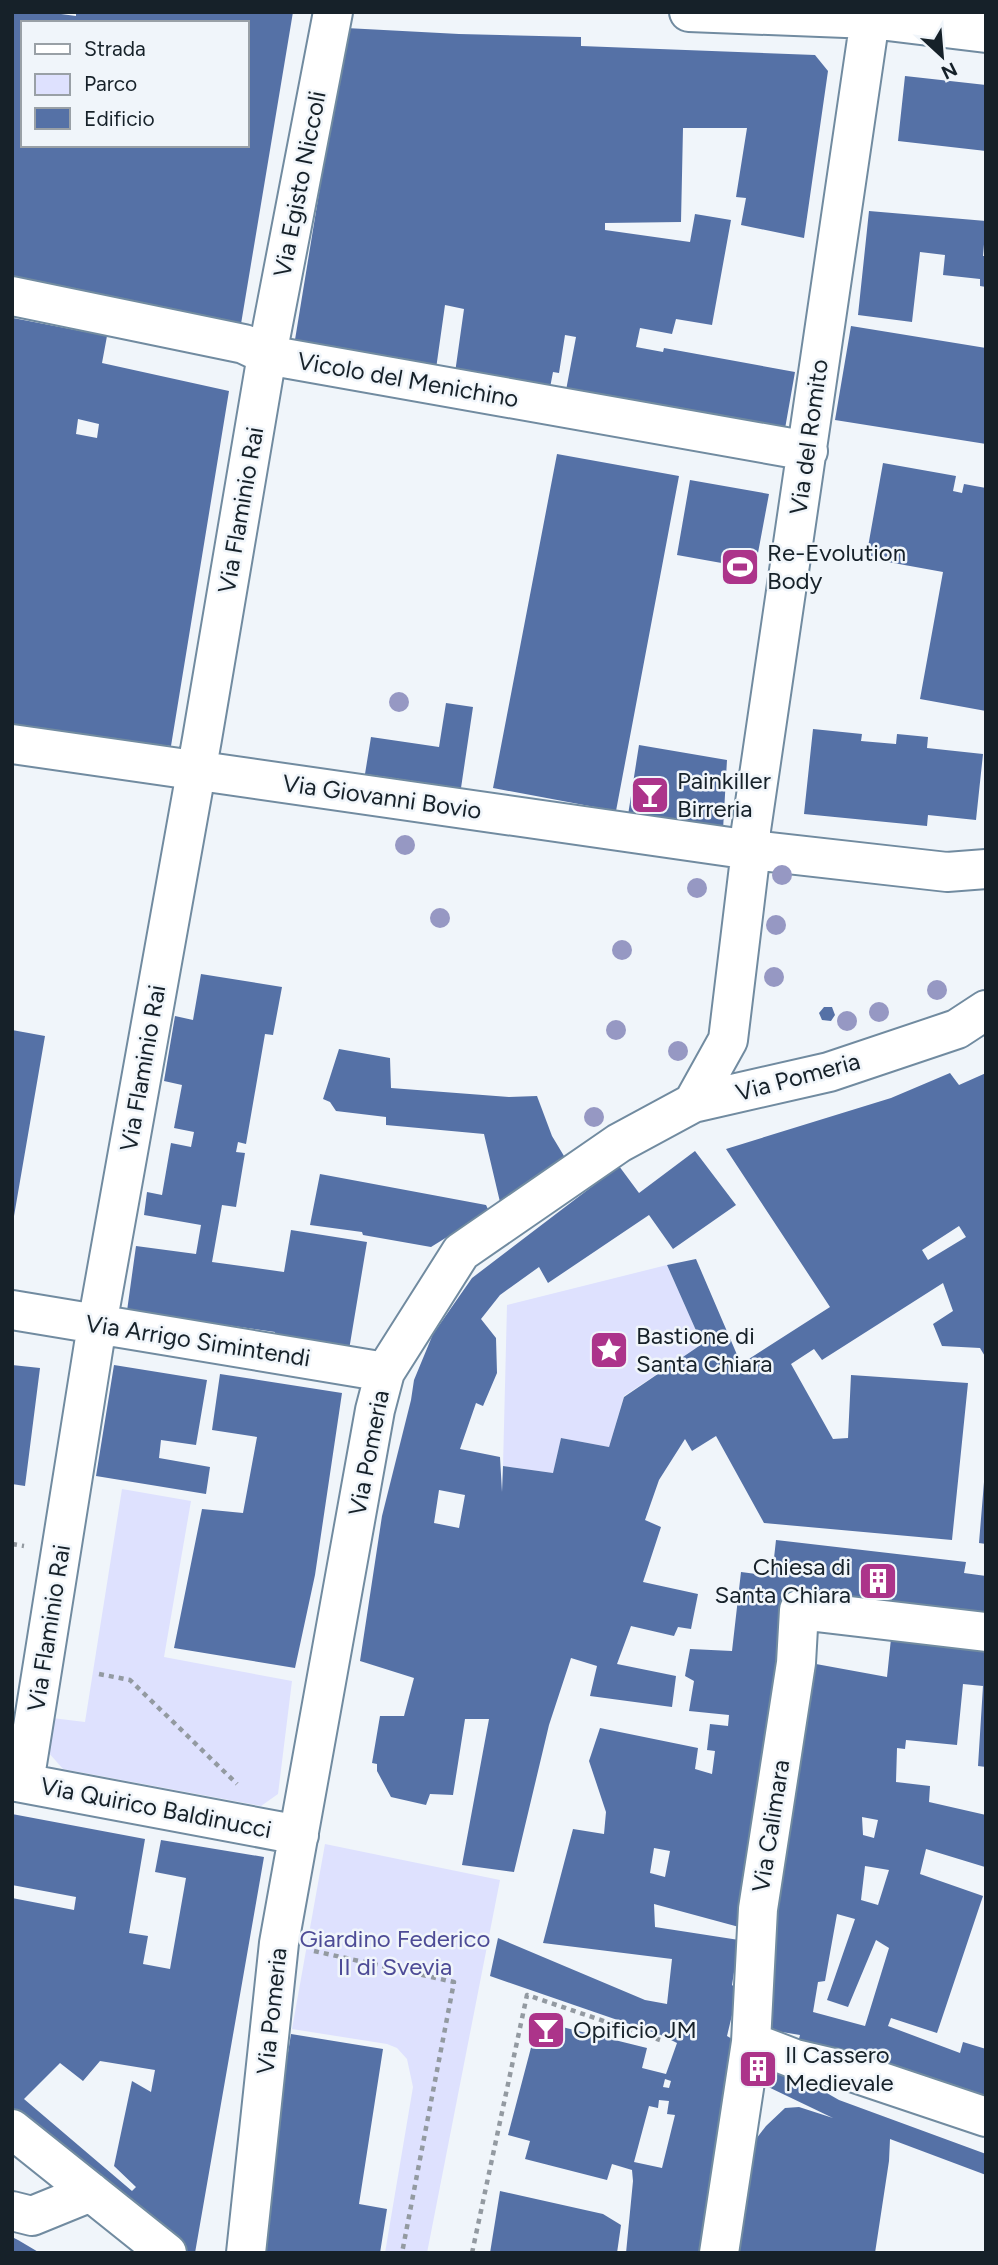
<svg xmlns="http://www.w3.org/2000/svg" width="998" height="2265" font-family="Figtree,sans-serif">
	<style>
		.green { fill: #dee1fe }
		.building { fill: #5571a6; fill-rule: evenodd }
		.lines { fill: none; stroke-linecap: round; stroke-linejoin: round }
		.minor-casing { stroke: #718ba0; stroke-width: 42 }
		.path { stroke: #939aa1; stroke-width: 4.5; stroke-dasharray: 5 5; stroke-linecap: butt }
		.minor { stroke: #fff; stroke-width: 38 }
		.tree { fill: #9698c3 }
		.labels { text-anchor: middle; stroke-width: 5; stroke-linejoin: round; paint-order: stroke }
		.street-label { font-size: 24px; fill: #162129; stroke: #f0f5fa }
		.poi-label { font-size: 24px; fill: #162129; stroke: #f0f5fa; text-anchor: start }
		.park-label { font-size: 24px; fill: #4d4b96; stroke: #f0f5fa }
	</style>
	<rect width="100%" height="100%" fill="#f0f5fa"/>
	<path class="green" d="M667 1265 702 1344 624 1396 609 1447 561 1438 553 1473 503 1466 507 1305Z
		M122 1489 191 1501 164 1657 292 1681 278 1794 261 1806 63 1769 48 1752 52 1718 85 1722Z
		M325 1844 500 1880 427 2253H385L413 2087 407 2059 397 2048 387 2044 292 2029Z"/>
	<path class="building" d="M12 12H46L76 16V12H293L239 336 12 291ZM23 23H247V145H23Z
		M346 28 459 34 581 37V46L815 55 828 71 804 238 741 225 746 198 736 197 747 128H683L681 222 605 223V230L690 242 695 214 731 220 712 325 676 319 672 334 640 328 636 347 663 352 664 348 795 372 783 440 564 401 576 337 565 335 559 373 553 372 548 398 454 380 464 309 445 305 435 376 293 352Z
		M905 76 986 85V151L898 141Z
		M869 211 986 221 983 256H986V287L980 286V279L943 275 945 255 920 252 912 322 858 315Z
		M13 318 107 336 102 363 229 391 171 746 12 727ZM78 419 99 424 97 438 76 434Z
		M851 326 986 348V444L835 420Z
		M557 454 679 476 616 811 493 788Z
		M883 463 956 476 953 491 962 493 964 484 986 488V711L920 699 943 572 866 558Z
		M690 480 769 494 755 569 677 555Z
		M446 703 473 707 461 788 365 774 371 737 439 747Z
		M813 729 862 734 861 741 896 744 897 734 928 737 927 748 983 754 976 820 928 815 927 826 804 814Z
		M639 745 727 760 723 830 628 815Z
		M201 974 282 987 273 1035 265 1034 246 1144 238 1142 236 1152 245 1153 236 1207 222 1205 212 1262 284 1272 291 1230 367 1242 349 1350 274 1338 275 1332 127 1311 136 1246 196 1254 201 1225 144 1215 147 1192 162 1195 171 1143 191 1147 194 1132 174 1128 182 1085 164 1081 175 1016 193 1020Z
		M824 1007H832L835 1015 831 1021 822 1020 819 1013Z
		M12 1030 45 1036 14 1216H12Z
		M339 1049 390 1058 391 1088 509 1097 537 1096 552 1136 567 1161 500 1202 484 1134 386 1125V1117L336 1111 330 1102 323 1099Z
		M950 1073 959 1085 986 1073V1358L980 1348 942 1346 933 1324 953 1311 943 1283 822 1360 814 1349 791 1364 833 1439 848 1438 851 1375 968 1383 952 1540 764 1523 716 1436 692 1451 685 1439 659 1480 645 1520 661 1527 643 1582 698 1594 691 1629 678 1627 674 1636 631 1626 617 1664 676 1676 672 1707 590 1696 597 1666 571 1658 549 1725 514 1872 462 1865 489 1719H465L453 1795 430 1794 426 1805 391 1797 377 1771V1764L372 1763 380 1716H404L414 1678 360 1661 382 1516 411 1400 414 1380 433 1334 472 1278 619 1166 639 1193 695 1151 736 1205 673 1249 649 1215 548 1283 539 1267 500 1295 481 1319 496 1338 497 1373 483 1406 476 1403 460 1449 500 1457 502 1492 503 1466 553 1473 561 1438 609 1447 624 1397 702 1344 667 1265 696 1259 741 1364 830 1307 726 1149 891 1098ZM959 1226 966 1237 928 1260 922 1250ZM439 1490 465 1495 459 1528 434 1523Z
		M320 1174 486 1205 489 1211 431 1247 363 1235 362 1232 310 1225Z
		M12 1365 40 1368 25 1486 12 1484Z
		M114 1365 207 1380 196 1445 161 1440 159 1458 210 1467 206 1494 96 1476Z
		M220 1374 342 1393 315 1575 295 1668 174 1648 202 1509 243 1513 257 1437 212 1430Z
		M984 1482H986V1544L979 1543Z
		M776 1540 966 1562 964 1573 986 1576V1626L784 1601 739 1927 654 1904 655 1927 739 1940 732 1985 738 1990 727 2036 839 2100 986 2154V2175L890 2139 889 2161 875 2253H722L753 2143 766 2126 785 2108 799 2107 833 2118 733 2070 704 2253H626L633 2181 632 2170 612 2164 607 2180 525 2159 530 2141 508 2135 538 2021 647 2048 642 2068 666 2074 677 2043 661 2035 490 1976 498 1938 645 2000 667 2004 672 1959 543 1943 573 1829 604 1834 606 1812 589 1761 600 1728 698 1748 695 1769 712 1774 715 1751 707 1750 710 1724 728 1726 729 1715 689 1711 694 1681 685 1676 690 1649 732 1651 741 1572 772 1576ZM654 1848 670 1851 665 1877 650 1873ZM665 2079 671 2081 669 2088 663 2087ZM659 2100 669 2101 667 2114 675 2115 662 2168 634 2162 649 2106 658 2108Z
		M892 1629 986 1638V1767L978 1766 983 1686 963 1684 957 1745 906 1740 905 1749 897 1748 896 1782 930 1786 929 1802 986 1815 985 1867 926 1849 920 1874 983 1896 937 2033 891 2018 888 2026 960 2053 963 2042 986 2049V2110L796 2050 800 2035 764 2029 763 1974 816 1664 887 1677ZM862 1817 878 1820 874 1838 863 1835ZM865 1866 889 1870 878 1905 861 1900ZM837 1914 855 1919 827 2000 848 2007 876 1940 889 1948 865 2026 813 2012 818 1982 825 1981Z
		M12 1814 145 1839 129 1933 148 1936 143 1964 170 1969 186 1878 155 1872 161 1840 264 1857 195 2253H147L12 2132V1898L74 1910 76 1897 12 1885ZM100 2061 155 2070 151 2092 132 2081 114 2166 136 2187 132 2191 24 2099 60 2063 83 2081Z
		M291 2034 383 2049 359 2204 387 2209 380 2253H256Z
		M500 2191 603 2214 621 2225 617 2253H490Z
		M12 2237 18 2240 40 2253H12Z"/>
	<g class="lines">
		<g class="minor-casing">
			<path id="minor" d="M689 12 871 19 986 33
				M12 296 244 344 267 355 808 451
				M12 744 751 850 947 872 986 869
				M693 1103 728 1040 751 850V830L871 12
				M12 1310 385 1372
				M12 1781 299 1835
				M24 1783 97 1325 202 739 267 355 333 12
				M751 2042 795 2059 855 2073 986 2117
				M12 2129 167 2253
				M12 2211 32 2216 91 2192
				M246 2253 279 1943 375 1410 385 1372 461 1252 619 1143 693 1103 829 1072 957 1029 986 1010
				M719 2253 751 2042 758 1909 796 1663 799 1610 986 1632"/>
		</g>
		<path class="path" d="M12 1544 24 1546
			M99 1674 130 1680 237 1784
			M314 1951 454 1982 402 2253
			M472 2253 527 1995 660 2040"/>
		<use href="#minor" class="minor"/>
	</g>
	<g class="tree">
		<circle cx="399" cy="702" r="10"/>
		<circle cx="405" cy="845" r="10"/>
		<circle cx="782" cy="875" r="10"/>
		<circle cx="697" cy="888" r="10"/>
		<circle cx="440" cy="918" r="10"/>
		<circle cx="776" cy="925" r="10"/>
		<circle cx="622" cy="950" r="10"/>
		<circle cx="774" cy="977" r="10"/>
		<circle cx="937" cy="990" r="10"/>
		<circle cx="879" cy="1012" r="10"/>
		<circle cx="847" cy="1021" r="10"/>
		<circle cx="616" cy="1030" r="10"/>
		<circle cx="678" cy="1051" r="10"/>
		<circle cx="594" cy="1117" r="10"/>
	</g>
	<defs>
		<g id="stadium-square" transform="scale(2.0125)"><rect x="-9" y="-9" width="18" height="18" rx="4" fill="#ac348a" stroke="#f0f5fa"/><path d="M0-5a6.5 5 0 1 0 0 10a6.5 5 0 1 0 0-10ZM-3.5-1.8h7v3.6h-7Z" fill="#fff"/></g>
		<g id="bar-square" transform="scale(2.0125)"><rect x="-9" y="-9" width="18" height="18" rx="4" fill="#ac348a" stroke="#f0f5fa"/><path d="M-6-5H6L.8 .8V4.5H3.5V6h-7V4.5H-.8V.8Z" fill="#fff"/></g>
		<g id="sight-square" transform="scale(2.0125)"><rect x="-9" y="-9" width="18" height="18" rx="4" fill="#ac348a" stroke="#f0f5fa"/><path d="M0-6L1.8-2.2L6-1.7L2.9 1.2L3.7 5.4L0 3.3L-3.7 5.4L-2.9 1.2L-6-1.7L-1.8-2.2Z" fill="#fff"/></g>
		<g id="building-square" transform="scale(2.0125)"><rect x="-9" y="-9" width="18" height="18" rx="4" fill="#ac348a" stroke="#f0f5fa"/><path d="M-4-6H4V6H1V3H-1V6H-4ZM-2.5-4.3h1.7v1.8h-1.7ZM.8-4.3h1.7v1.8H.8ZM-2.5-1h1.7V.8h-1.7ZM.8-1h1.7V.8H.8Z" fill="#fff"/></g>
	</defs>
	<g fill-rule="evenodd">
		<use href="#stadium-square" x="740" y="567"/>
		<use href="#bar-square" x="650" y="795"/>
		<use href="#sight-square" x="609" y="1350"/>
		<use href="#building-square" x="878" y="1581"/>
		<use href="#bar-square" x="546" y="2030"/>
		<use href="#building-square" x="758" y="2069"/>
	</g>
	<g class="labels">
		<g class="street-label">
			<text transform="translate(300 184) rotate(-79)" y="8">Via Egisto Niccoli</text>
			<text transform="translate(408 380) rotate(10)" y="8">Vicolo del Menichino</text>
			<text transform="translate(809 437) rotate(-82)" y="8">Via del Romito</text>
			<text transform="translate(241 510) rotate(-80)" y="8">Via Flaminio Rai</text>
			<text transform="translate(382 797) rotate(8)" y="8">Via Giovanni Bovio</text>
			<text transform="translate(143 1068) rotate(-80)" y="8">Via Flaminio Rai</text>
			<text transform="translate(798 1077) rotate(-15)" y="8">Via Pomeria</text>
			<text transform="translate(198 1341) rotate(9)" y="8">Via Arrigo Simintendi</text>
			<text transform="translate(369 1453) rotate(-79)" y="8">Via Pomeria</text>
			<text transform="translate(49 1628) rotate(-81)" y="8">Via Flaminio Rai</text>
			<text transform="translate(156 1808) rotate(11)" y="8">Via Quirico Baldinucci</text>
			<text transform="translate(771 1826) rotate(-81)" y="8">Via Calimara</text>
			<text transform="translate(272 2011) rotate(-84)" y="8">Via Pomeria</text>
		</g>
		<g class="poi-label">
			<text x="767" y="561">Re-Evolution<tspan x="767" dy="28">Body</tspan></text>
			<text x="677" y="789">Painkiller<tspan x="677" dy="28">Birreria</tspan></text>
			<text x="636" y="1344">Bastione di<tspan x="636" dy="28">Santa Chiara</tspan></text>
			<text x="851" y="1575" text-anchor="end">Chiesa di<tspan x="851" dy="28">Santa Chiara</tspan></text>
			<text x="573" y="2038">Opificio JM</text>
			<text x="785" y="2063">Il Cassero<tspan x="785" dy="28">Medievale</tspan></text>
		</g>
		<g class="park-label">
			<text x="395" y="1947">Giardino Federico<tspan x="395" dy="28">II di Svevia</tspan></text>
		</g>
	</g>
	<rect width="998" height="2265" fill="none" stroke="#162129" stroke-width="28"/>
	<rect x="21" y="21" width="228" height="126" fill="#f0f5fa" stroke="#99a0a6" stroke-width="2"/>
	<rect x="35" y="44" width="35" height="10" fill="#ffffff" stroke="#99a0a6" stroke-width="2"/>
	<text x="84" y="56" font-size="21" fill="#162129">Strada</text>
	<rect x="35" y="74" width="35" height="21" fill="#dee1fe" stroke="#99a0a6" stroke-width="2"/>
	<text x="84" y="91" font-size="21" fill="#162129">Parco</text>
	<rect x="35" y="108" width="35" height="21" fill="#5571a6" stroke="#99a0a6" stroke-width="2"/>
	<text x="84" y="126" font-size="21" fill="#162129">Edificio</text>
	<g transform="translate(942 56) rotate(154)" stroke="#f0f5fa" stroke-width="5" paint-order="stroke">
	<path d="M0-5L12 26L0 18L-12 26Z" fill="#162129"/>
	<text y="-10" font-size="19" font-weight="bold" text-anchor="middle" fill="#162129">N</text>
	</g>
</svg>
